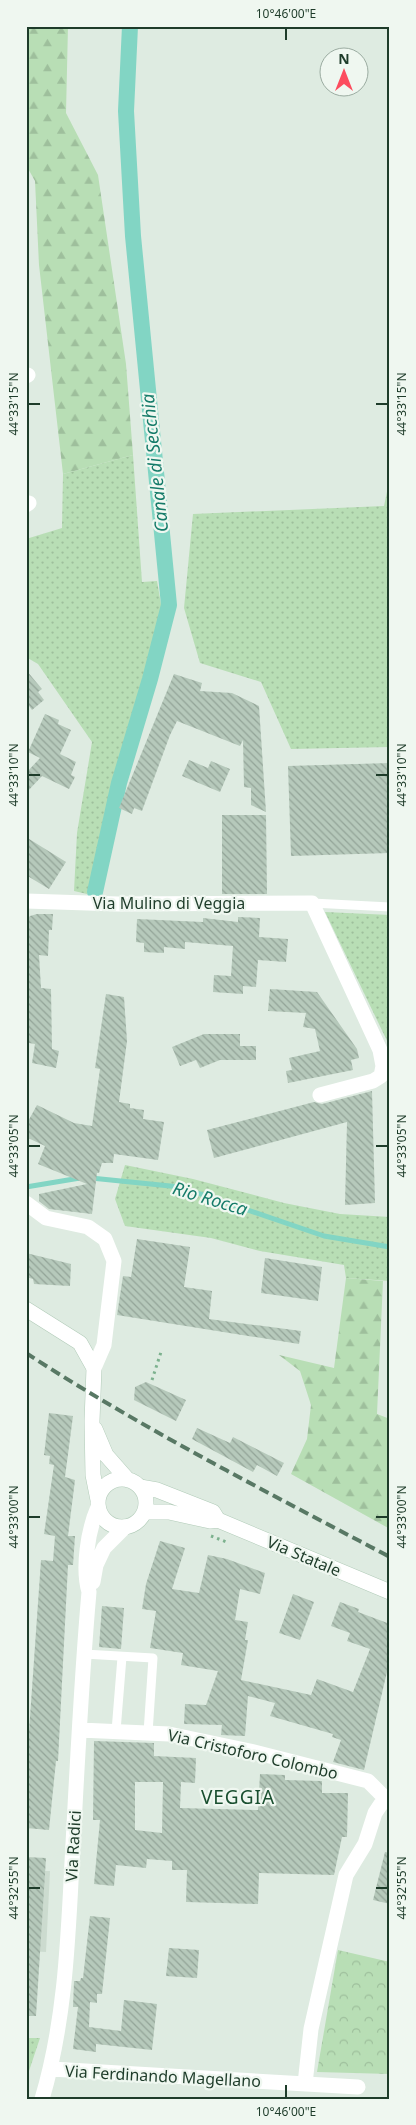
<svg xmlns="http://www.w3.org/2000/svg" width="416" height="2125" font-family="'Noto Sans',sans-serif">
	<style>
		.built { fill: #ccdbcf }
		.grass { fill: url(#grass-dots) }
		.forest { fill: url(#forest-firs) }
		.park { fill: url(#park-crowns) }
		.lines { fill: none; stroke-linecap: round; stroke-linejoin: round }
		.stream { stroke: #82d5c4; stroke-width: 5 }
		.canal { stroke: #82d5c4; stroke-width: 16 }
		.building { fill: url(#building-back-hatch); fill-rule: evenodd }
		.secondary-casing { stroke: #b1cbb8; stroke-width: 16 }
		.path { stroke: #7cb18e; stroke-width: 3; stroke-dasharray: 2.5 4; stroke-linecap: butt }
		.lane { stroke: #fff; stroke-width: 9 }
		.street { stroke: #fff; stroke-width: 15 }
		.secondary { stroke: #fff; stroke-width: 15 }
		.rail { stroke: #587864; stroke-width: 4; stroke-dasharray: 10 5; stroke-linecap: butt }
		.ticks { fill: none; stroke: #1e3c2a; stroke-width: 2 }
		.labels { text-anchor: middle; stroke-width: 4.5; stroke-linejoin: round; paint-order: stroke }
		.street-label { font-size: 16px; fill: #1e3c2a; stroke: #eff7f0 }
		.water-label { font-size: 18px; font-style: italic; fill: #157b69; stroke: #eff7f0 }
		.quarter-label { font-size: 19px; letter-spacing: 1px; fill: #194f2f; stroke: #eff7f0 }
		.neatline { fill: none; stroke: #1e3c2a; stroke-width: 2 }
		.ticks-label { font-size: 12px; text-anchor: middle; fill: #1e3c2a }
	</style>
	<defs>
		<pattern id="grass-dots" width="8" height="8" patternUnits="userSpaceOnUse" patternTransform="scale(1.25)"><rect width="8" height="8" fill="#b8deb5"/><path d="M2 2h.1M6 6h.1" fill="none" stroke="#9ebf9c" stroke-width="1.8" stroke-linecap="round"/></pattern>
		<pattern id="forest-firs" width="22" height="20" patternUnits="userSpaceOnUse" patternTransform="scale(1.25)"><rect width="22" height="20" fill="#b8deb5"/><path d="M5 1l3.5 6h-7zM16 11l3.5 6h-7z" fill="#9ebf9c"/></pattern>
		<pattern id="park-crowns" width="20" height="18" patternUnits="userSpaceOnUse" patternTransform="scale(1.25)"><rect width="20" height="18" fill="#b8deb5"/><path d="M2 6a3 3 0 1 1 6 0M12 15a3 3 0 1 1 6 0" fill="none" stroke="#9ebf9c"/></pattern>
		<pattern id="building-back-hatch" width="6" height="6" patternUnits="userSpaceOnUse" patternTransform="scale(1.25)"><rect width="6" height="6" fill="#b6c9bb"/><path d="M-1 5l2 2M0 0l6 6M5-1l2 2" fill="none" stroke="#93a498"/></pattern>
	</defs>
	<rect width="100%" height="100%" fill="#deebe1"/>
	<path class="built" d="M33 1871H50L46 1952 29 1951Z"/>
	<path class="grass" d="M133 455 142 582 157 581 162 610 87 894 74 891 77 833 92 742 38 664 26 657V539L62 528 63 474Z
		M390 477V747L291 749 261 682 200 663 184 608 193 514 384 506Z
		M325 912 390 915V1047Z
		M125 1165 193 1179 284 1203 340 1214 390 1217V1281L346 1278 344 1265 260 1251 211 1238 125 1226 115 1199Z
		M26 2038H40L26 2080Z"/>
	<path class="forest" d="M26 26H68L66 113 98 175 126 364 133 455 63 474 39 265 35 181 26 165Z
		M346 1278 383 1281 377 1414 390 1419V1529L291 1474 307 1439 311 1405 300 1371 279 1355 334 1368Z"/>
	<path class="park" d="M338 1950 390 1962V2074L317 2072Z"/>
	<g class="lines">
		<path class="stream" d="M91 1178 180 1187 324 1236 390 1247
			M26 1187 80 1178"/>
		<path class="canal" d="M95 892 119 783 150 679 169 605 133 236 126 111 130 26"/>
	</g>
	<path class="building" d="M26 670 42 689 38 692 44 700 32 710 26 702Z
		M174 674 202 683 200 691 232 693 259 706 266 812 251 805V788L244 787 243 740 240 746 177 721 170 735 142 811 134 808 132 814 119 808Z
		M45 714 59 720 58 724 71 730 60 754 76 762 71 775 75 777 69 789 42 776 26 793V773L40 758 28 752Z
		M189 760 208 768 211 761 230 769 220 792 182 776Z
		M390 763V853L291 856 288 766Z
		M222 815H266L267 894H222Z
		M26 837 66 862 49 889 26 875Z
		M37 914H53L52 930H49L48 956 39 955 41 988 51 989 52 1049 59 1051 56 1068 32 1063 35 1044 29 1043 26 996V920L30 916Z
		M238 917 260 918 259 937 288 939 286 962 258 960 256 987 243 986V994L213 992 214 975 231 976 233 946 185 942V949L164 947V953L144 952V943L136 942 137 919 203 922V918L238 922Z
		M270 989 317 992 357 1049 359 1058 351 1060 353 1070 288 1083 286 1071 292 1070 289 1058 320 1051 315 1029 303 1027 306 1013 268 1011Z
		M106 994 124 997 127 1041 119 1102 130 1104V1108L144 1110 143 1119 164 1122 158 1160 114 1154 113 1163H102L99 1173H97L92 1214 49 1209 39 1201V1194L87 1184 38 1164 45 1146 26 1137V1125L37 1105 74 1123 92 1126 100 1069 95 1068Z
		M204 1034H240V1046H256V1060H220L200 1068 196 1060 180 1066 172 1047Z
		M372 1091 375 1203 345 1205 347 1122 214 1158 207 1130 314 1102 322 1104Z
		M137 1239 190 1247 184 1287 212 1291 209 1319 301 1331 299 1344 117 1315 123 1276 131 1277Z
		M26 1253 71 1264 70 1286 34 1284 33 1279 26 1277Z
		M265 1258 322 1267 318 1301 261 1293Z
		M146 1382 186 1400 176 1421 134 1400 135 1387Z
		M49 1413 73 1416 65 1477 75 1480 68 1536H75L73 1565H68L58 1761H56L49 1830 26 1828V1774L41 1560 53 1561 55 1536 44 1534 54 1465 49 1464 50 1456 44 1455Z
		M197 1428 230 1443 233 1437 284 1463 277 1476 257 1465 253 1472 192 1439Z
		M160 1541 185 1548 172 1589 199 1593 208 1555 227 1559 265 1573 260 1594 240 1589 235 1620 248 1622 245 1640H248L241 1680 311 1695 317 1679 353 1692 370 1649 347 1641 350 1633 331 1626 340 1602 359 1609 358 1612 390 1624V1659L364 1770 333 1762 341 1740 332 1737 333 1734 270 1716 275 1703 248 1696 245 1736 221 1735 222 1725 184 1724 185 1704 206 1705 218 1671 181 1665 183 1653 150 1648 156 1611 142 1609 146 1584Z
		M293 1594 314 1602 300 1640 279 1633Z
		M102 1606 124 1608 121 1649 99 1647Z
		M94 1741 154 1743V1756L196 1758 195 1783 181 1782 180 1808 258 1810 260 1774 285 1775V1780L322 1781V1793H348L347 1837H342L334 1875 259 1873 258 1904 186 1902 187 1870H172V1861L147 1859 146 1868 116 1865 114 1886 94 1884 100 1820H93ZM135 1782H163L162 1833 135 1830Z
		M385 1852 390 1853V1904L373 1900Z
		M26 1857 46 1858 36 2016H26Z
		M90 1916 110 1918 102 1994H97V2003L90 2002 89 2027 121 2031 124 2000 157 2004 152 2050 96 2044V2052L73 2049 78 2007H73L74 1981H80L81 1978H83Z
		M169 1948 199 1950 197 1978 166 1976Z"/>
	<g class="lines">
		<g class="secondary-casing">
			<path id="secondary" d="M26 1309 80 1343 94 1368 92 1421 93 1475 98 1500
				M95 1429 106 1455 128 1480
				M98 1503a24 24 0 1 1 48 0a24 24 0 1 1-48 0Z
				M140 1487 157 1490 213 1512 218 1520
				M145 1512H169L210 1521 218 1520 390 1592"/>
		</g>
		<path class="path" d="M152 1380 161 1352
			M211 1536 229 1543"/>
		<path class="lane" d="M312 903 390 907
			M84 1654 153 1658 148 1733
			M116 1731 122 1657"/>
		<path class="street" d="M26 376 28 375
			M26 505 29 503
			M26 901 118 904 312 903 380 1050 383 1066 381 1076 373 1081 320 1095
			M26 1203 46 1218 88 1227 105 1239 114 1261 104 1345 94 1368
			M93 1582 96 1565 104 1548 125 1527
			M80 1730 169 1734 250 1751 368 1781 388 1801
			M51 2069 358 2087
			M305 2084 311 2029 346 1875 365 1844 375 1813 381 1804 390 1800
			M42 2099C65 2022 68 1941 72 1862 77 1772 81 1682 89 1592 82 1568 88 1530 98 1507"/>
		<use href="#secondary" class="secondary"/>
		<path class="rail" d="M26 1353C143 1429 267 1492 390 1557"/>
	</g>
	<path class="ticks" d="M286 28V40M28 404H40M376 404H388M28 775H40M376 775H388M28 1146H40M376 1146H388M28 1517H40M376 1517H388M28 1888H40M376 1888H388M286 2085V2098"/>
	<g class="labels">
		<g class="street-label">
			<text x="169" y="909">Via Mulino di Veggia</text>
			<text transform="translate(304 1556) rotate(23)" y="6">Via Statale</text>
			<text transform="translate(253 1754) rotate(13)" y="6">Via Cristoforo Colombo</text>
			<text transform="translate(73 1846) rotate(-87)" y="6">Via Radici</text>
			<text transform="translate(163 2076) rotate(3)" y="6">Via Ferdinando Magellano</text>
		</g>
		<g class="water-label">
			<text transform="translate(155 463) rotate(-96)" y="6">Canale di Secchia</text>
			<text transform="translate(210 1199) rotate(17)" y="6">Rio Rocca</text>
		</g>
		<g class="quarter-label">
			<text x="238" y="1804">VEGGIA</text>
		</g>
	</g>
	<rect width="416" height="2125" fill="none" stroke="#eff7f0" stroke-width="55"/>
	<g transform="translate(344 72)"><circle r="24" fill="#eff7f0" stroke="#9baca1"/>
	<path d="M0-4L9 19L0 12L-9 19Z" fill="#fc4c5e"/>
	<text y="-8" font-size="14" font-weight="bold" text-anchor="middle" fill="#1e3c2a">N</text>
	</g>
	<rect x="28" y="28" width="360" height="2070" class="neatline"/>
	<g class="ticks-label">
		<text x="286" y="18">10°46'00"E</text>
		<text transform="translate(14 404) rotate(-90)" y="4">44°33'15"N</text>
		<text transform="translate(402 404) rotate(-90)" y="4">44°33'15"N</text>
		<text transform="translate(14 775) rotate(-90)" y="4">44°33'10"N</text>
		<text transform="translate(402 775) rotate(-90)" y="4">44°33'10"N</text>
		<text transform="translate(14 1146) rotate(-90)" y="4">44°33'05"N</text>
		<text transform="translate(402 1146) rotate(-90)" y="4">44°33'05"N</text>
		<text transform="translate(14 1517) rotate(-90)" y="4">44°33'00"N</text>
		<text transform="translate(402 1517) rotate(-90)" y="4">44°33'00"N</text>
		<text transform="translate(14 1888) rotate(-90)" y="4">44°32'55"N</text>
		<text transform="translate(402 1888) rotate(-90)" y="4">44°32'55"N</text>
		<text x="286" y="2116">10°46'00"E</text>
	</g>
</svg>
